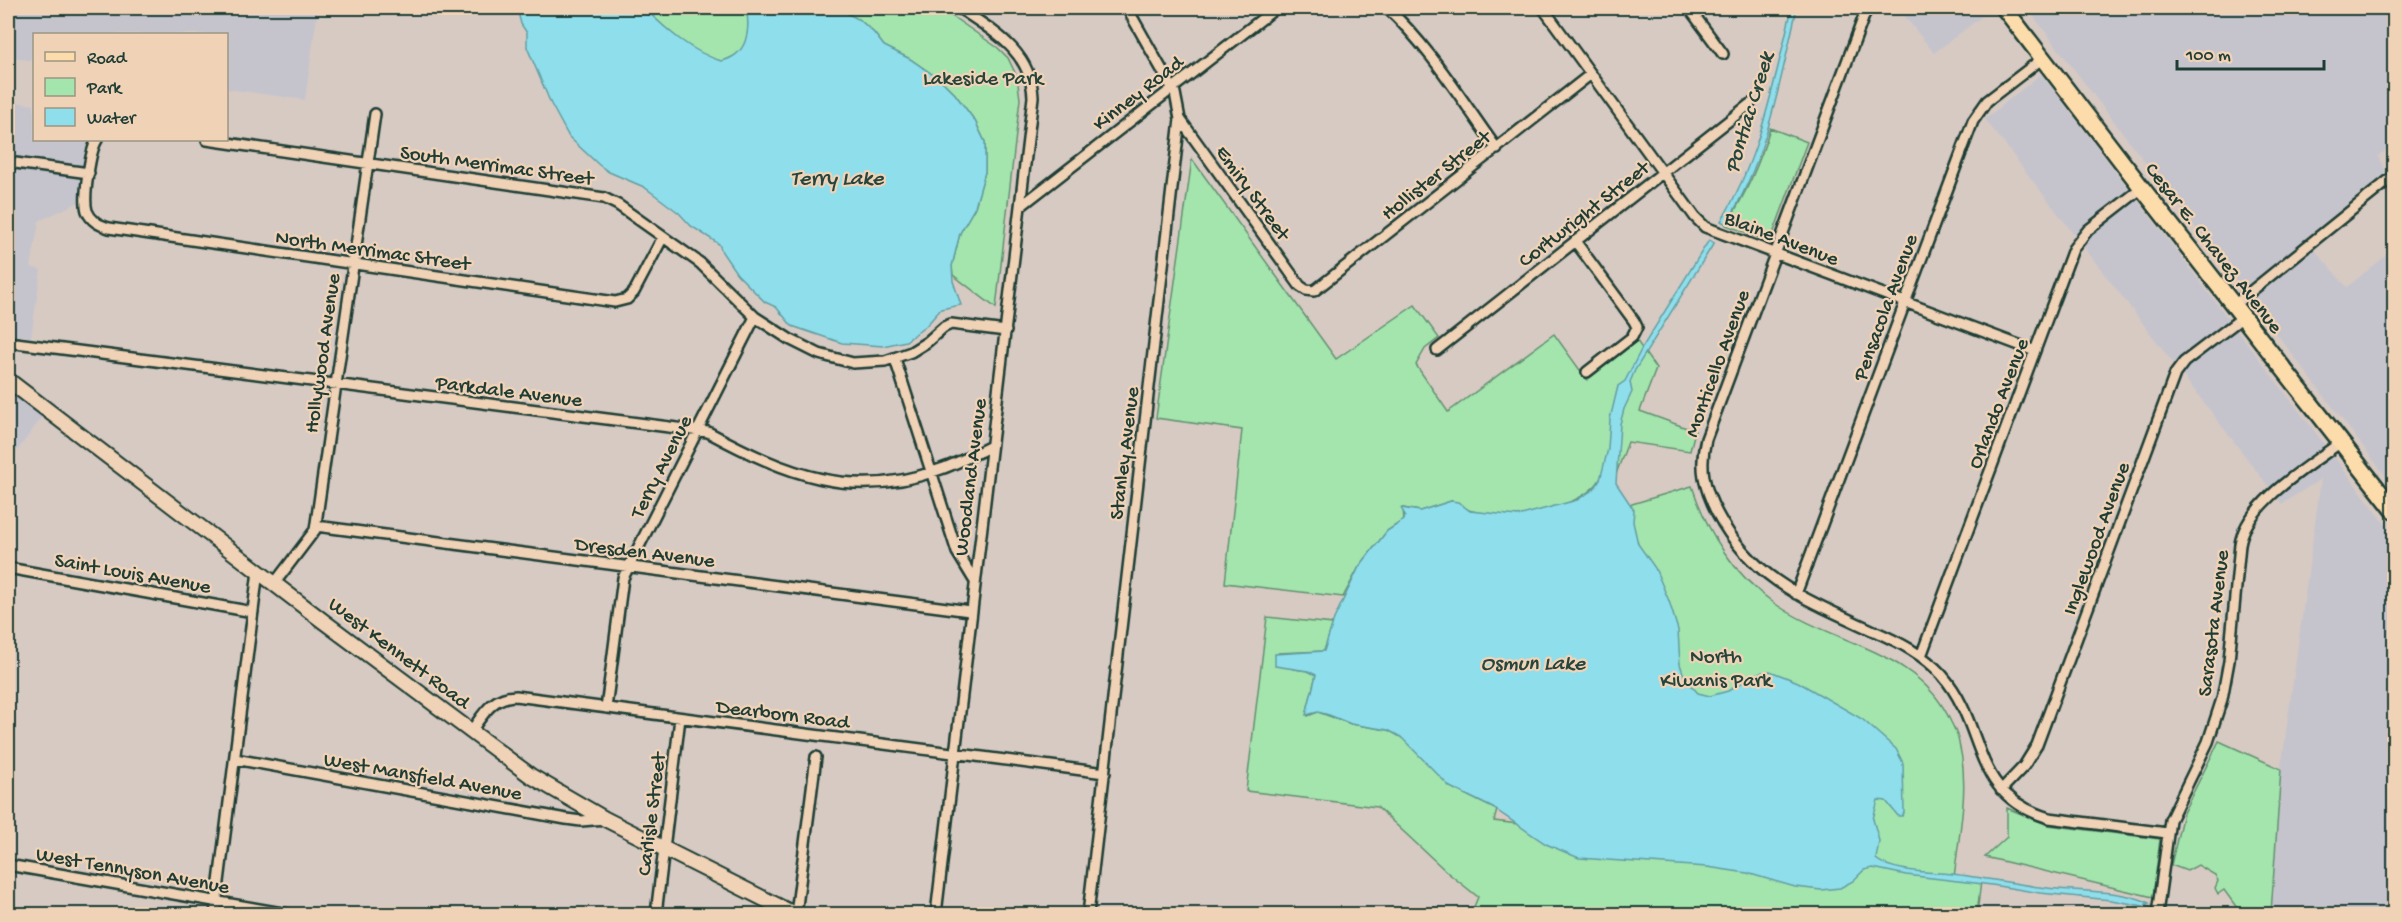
<svg xmlns="http://www.w3.org/2000/svg" width="2402" height="922" font-family="'Gochi Hand',sans-serif">
	<style>
		.built { fill: #c5c4cc }
		.green { fill: #a4e4ad; stroke: #629070; stroke-width: 1.5 }
		.water { fill: #8fdeeb; stroke: #629ea2; stroke-width: 1.5 }
		.lines { fill: none; stroke-linecap: round; stroke-linejoin: round }
		.stream { stroke: #629ea2; stroke-width: 3 }
		.street-casing { stroke: #1f3d34; stroke-width: 14 }
		.secondary-casing { stroke: #1f3d34; stroke-width: 18 }
		.primary-casing { stroke: #1f3d34; stroke-width: 20 }
		.street { stroke: #f0d2b6; stroke-width: 9 }
		.secondary { stroke: #f0d2b6; stroke-width: 14 }
		.primary { stroke: #fddcac; stroke-width: 15 }
		.rail-casing { stroke: #1f3d34; stroke-width: 5 }
		.rail { stroke: #f0d2b6; stroke-width: 3; stroke-dasharray: 9; stroke-linecap: butt }
		.labels { text-anchor: middle; stroke-width: 4.5; stroke-linejoin: round; paint-order: stroke }
		.park-label { font-size: 21px; fill: #26453a; stroke: #f0d2b6 }
		.street-label { font-size: 21px; fill: #1f3d34; stroke: #f0d2b6 }
		.water-label { font-size: 22px; font-style: italic; fill: #25453d; stroke: #f0d2b6 }
	</style>
	<rect width="100%" height="100%" fill="#d7cac3"/>
	<filter id="ink" filterUnits="userSpaceOnUse"><feTurbulence type="fractalNoise" baseFrequency=".0167" numOctaves="2"/><feDisplacementMap in="SourceGraphic" scale="12" xChannelSelector="R" yChannelSelector="G"/><feConvolveMatrix kernelMatrix="1 2 1 2 8 2 1 2 1" color-interpolation-filters="sRGB"/></filter>
	<g filter="url(#ink)">
		<path class="built" d="M8 8H318L305 100 227 89 226 34H34V61L8 57Z
			M1898 8H1987L1989 11 1934 53Z
			M2027 8H2394V144L2378 156 2387 172 2305 239 2347 287 2394 249V487Z
			M2041 74 2394 535V914L2271 913 2281 768 2321 479 2282 504 1985 119Z
			M8 101 34 105V140H89L79 202 39 221 31 267 41 270 31 337 8 334Z
			M8 389 43 416 8 463Z"/>
		<path class="green" d="M644 8H746C749 20 750 40 741 51 738 55 730 58 724 61 697 61 663 26 644 8Z
			M843 8H940L998 48 1008 58 1017 77 1020 99 996 308 953 275 952 266 960 233 975 207 985 172V142L975 121 955 94 942 81 910 59 884 46 874 33 860 20 848 14Z
			M1770 128 1807 142 1770 242 1726 225C1746 194 1760 163 1770 128Z
			M1192 159 1336 359 1415 305 1439 338 1425 349 1416 365 1448 412 1554 334 1587 380 1637 341 1656 369 1640 411 1695 431 1690 451 1628 442 1616 474 1602 475C1593 500 1543 513 1518 516 1504 518 1485 514 1472 511 1464 509 1459 502 1451 501L1420 511 1403 508 1404 520 1387 531 1359 567 1343 597 1225 583 1242 430 1156 418Z
			M1692 486C1707 532 1734 575 1774 603 1833 645 1919 649 1951 722 1954 728 1958 735 1959 743 1970 787 1959 833 1954 878L1981 881 1977 914H1471L1478 897 1448 873 1377 807 1246 791 1267 617 1333 624 1324 651 1279 653 1294 669 1308 671 1316 675 1308 707V716L1318 712 1351 724 1388 730 1408 741 1450 787 1497 810 1494 821 1804 859 1651 747 1602 513Z
			M2219 741 2281 769 2271 913 2240 912 2224 890 2218 894 2215 888 2218 881 2215 875 2198 865 2187 871 2171 865 2183 813Z
			M2007 808 2048 825 2160 839 2153 897 1985 857 2007 837Z"/>
		<path class="water" d="M517 8H644C667 30 690 51 721 61 747 56 751 31 746 8H843L848 14 860 20 874 33 884 46 910 59 942 81 955 94 975 121 985 142V172L975 207 960 233 952 266 953 281 961 305 941 309 926 326 906 341 883 346 842 343 792 326 776 307 765 302 737 274 722 252 719 244 691 226 679 213 655 195 644 187 609 172 599 165 569 137 551 104 527 47V33L521 24Z
			M1792 8H1797C1780 82 1767 159 1726 224L1721 221C1761 156 1774 81 1792 8Z
			M1709 240 1714 243 1635 370 1630 382 1632 392 1624 409 1620 424 1616 483 1634 510 1633 522 1638 544 1655 568 1669 601 1678 630 1680 664 1685 679 1698 693 1710 696 1728 691 1758 673 1770 671 1798 682 1862 719 1896 749 1903 763 1904 813 1902 816H1898L1886 801 1878 800 1873 819 1879 841 1876 859C1891 872 1932 872 1952 874 1988 878 2023 886 2058 889 2087 891 2118 891 2145 901L2149 903 2146 904 2149 907 2111 900 2040 893 1992 885 1906 875 1873 868 1864 870 1853 881 1840 888 1821 890 1795 887 1747 873 1707 867 1579 858 1546 844 1493 808 1450 787 1401 737 1388 730 1351 724 1329 715 1318 712 1306 715 1316 675 1308 671 1275 666V654L1324 651 1334 619 1359 567 1387 531 1404 520 1405 515 1401 508 1420 511 1451 501 1458 502 1470 511 1518 516 1577 500 1594 489 1600 480 1608 449 1610 419 1618 386 1625 381 1642 348Z"/>
		<g class="lines">
			<path class="stream" d="M2179 910 2186 914"/>
			<g class="street-casing">
				<path id="street" d="M1387 8C1430 47 1462 101 1497 149
					M1543 8 1695 217 1705 227 2035 351
					M1689 8 1723 54
					M1867 8 1706 439C1699 467 1704 488 1717 513 1752 580 1809 601 1874 631 1899 642 1923 654 1942 675 1988 728 1968 794 2049 818L2167 833
					M1180 119 1300 286 1306 290 1314 291 1591 74
					M97 140C90 151 83 198 87 211 91 221 99 225 109 228L615 302 627 299 634 292 663 237
					M207 140 604 198 618 205 700 263 755 317 789 339 819 354 853 363 885 361 911 352 927 342 944 327 951 324 1006 331
					M8 162 89 173
					M1021 206 1276 8
					M1575 241 1634 321 1637 327 1632 337 1587 372
					M2234 305 2394 176
					M8 342 708 432C786 474 853 502 941 469 958 463 975 454 991 446
					M1437 350 1750 104
					M895 359 957 552 974 580
					M316 526 970 611
					M8 568 253 612
					M274 584 315 530 375 114
					M1796 594 1973 121 1987 101 2043 58
					M1921 656 2073 249 2088 230 2142 188
					M606 708 623 578 755 317
					M471 731C483 715 492 696 516 696L1105 773
					M235 759 566 819 581 821 605 819
					M2001 790 2024 766 2037 745 2175 374 2184 362 2243 317
					M8 865 288 914
					M215 914 258 571
					M656 914 680 718
					M796 914 816 757
					M936 914 1033 97C1031 51 993 31 959 8
					M1088 914 1180 119 1175 93 1127 8
					M2157 914 2170 820 2208 742 2222 699 2229 661 2240 544C2247 502 2309 466 2341 442"/>
			</g>
			<g class="secondary-casing">
				<path id="secondary" d="M8 380 323 621 531 776 605 819 794 914"/>
			</g>
			<g class="primary-casing">
				<path id="primary" d="M2004 8 2142 188 2394 510"/>
			</g>
			<use href="#street" class="street"/>
			<use href="#secondary" class="secondary"/>
			<use href="#primary" class="primary"/>
			<g class="rail-casing">
				<path id="rail" d="M2389 8 2394 15"/>
			</g>
			<use href="#rail" class="rail"/>
		</g>
	</g>
	<g class="labels">
		<g class="park-label">
			<text x="983" y="84">Lakeside Park</text>
			<text x="1716" y="662">North<tspan x="1716" dy="24">Kiwanis Park</tspan></text>
		</g>
		<g class="street-label">
			<text transform="translate(1137 92) rotate(-38)" y="7">Kinney Road</text>
			<text transform="translate(497 164) rotate(8)" y="7">South Merrimac Street</text>
			<text transform="translate(1435 174) rotate(-38)" y="7">Hollister Street</text>
			<text transform="translate(1254 192) rotate(54)" y="7">Emiry Street</text>
			<text transform="translate(1583 213) rotate(-38)" y="7">Cortwright Street</text>
			<text transform="translate(1782 237) rotate(21)" y="7">Blaine Avenue</text>
			<text transform="translate(2215 247) rotate(52)" y="7">Cesar E. Chavez Avenue</text>
			<text transform="translate(373 249) rotate(8)" y="7">North Merrimac Street</text>
			<text transform="translate(1884 307) rotate(-70)" y="7">Pensacola Avenue</text>
			<text transform="translate(321 353) rotate(-82)" y="7">Hollywood Avenue</text>
			<text transform="translate(1716 363) rotate(-70)" y="7">Monticello Avenue</text>
			<text transform="translate(509 390) rotate(7)" y="7">Parkdale Avenue</text>
			<text transform="translate(1997 403) rotate(-69)" y="7">Orlando Avenue</text>
			<text transform="translate(1123 453) rotate(-83)" y="7">Stanley Avenue</text>
			<text transform="translate(660 466) rotate(-63)" y="7">Terry Avenue</text>
			<text transform="translate(969 477) rotate(-83)" y="7">Woodland Avenue</text>
			<text transform="translate(2095 538) rotate(-70)" y="7">Inglewood Avenue</text>
			<text transform="translate(645 551) rotate(7)" y="7">Dresden Avenue</text>
			<text transform="translate(133 572) rotate(10)" y="7">Saint Louis Avenue</text>
			<text transform="translate(2212 623) rotate(-83)" y="7">Sarasota Avenue</text>
			<text transform="translate(400 652) rotate(37)" y="7">West Kennett Road</text>
			<text transform="translate(783 713) rotate(7)" y="7">Dearborn Road</text>
			<text transform="translate(423 775) rotate(10)" y="7">West Mansfield Avenue</text>
			<text transform="translate(650 814) rotate(-83)" y="7">Carlisle Street</text>
			<text transform="translate(133 869) rotate(10)" y="7">West Tennyson Avenue</text>
		</g>
		<g class="water-label">
			<text transform="translate(1747 112) rotate(-73)" y="8">Pontiac Creek</text>
			<text x="837" y="184">Terry Lake</text>
			<text x="1533" y="669">Osmun Lake</text>
		</g>
	</g>
	<rect width="2402" height="922" fill="none" stroke="#f0d2b6" stroke-width="30"/>
	<rect x="15" y="15" width="2372" height="892" fill="none" stroke="#1f3d34" stroke-width="2" filter="url(#ink)"/>
	<rect x="33" y="33" width="195" height="108" fill="#f0d2b6" stroke="#9c9682" stroke-width="1.5"/>
	<rect x="45" y="52" width="30" height="9" fill="#fddcac" stroke="#9c9682" stroke-width="1.5"/>
	<text x="87" y="63" font-size="18" fill="#1f3d34">Road</text>
	<rect x="45" y="78" width="30" height="18" fill="#a4e4ad" stroke="#9c9682" stroke-width="1.5"/>
	<text x="87" y="93" font-size="18" fill="#1f3d34">Park</text>
	<rect x="45" y="108" width="30" height="18" fill="#8fdeeb" stroke="#9c9682" stroke-width="1.5"/>
	<text x="87" y="123" font-size="18" fill="#1f3d34">Water</text>
	<path d="M2177 60v9h147v-9" fill="none" stroke="#1f3d34" stroke-width="3"/>
	<text x="2186" y="60" font-size="18" fill="#1f3d34" stroke="#f0d2b6" stroke-width="4.5" paint-order="stroke">100 m</text>
</svg>
